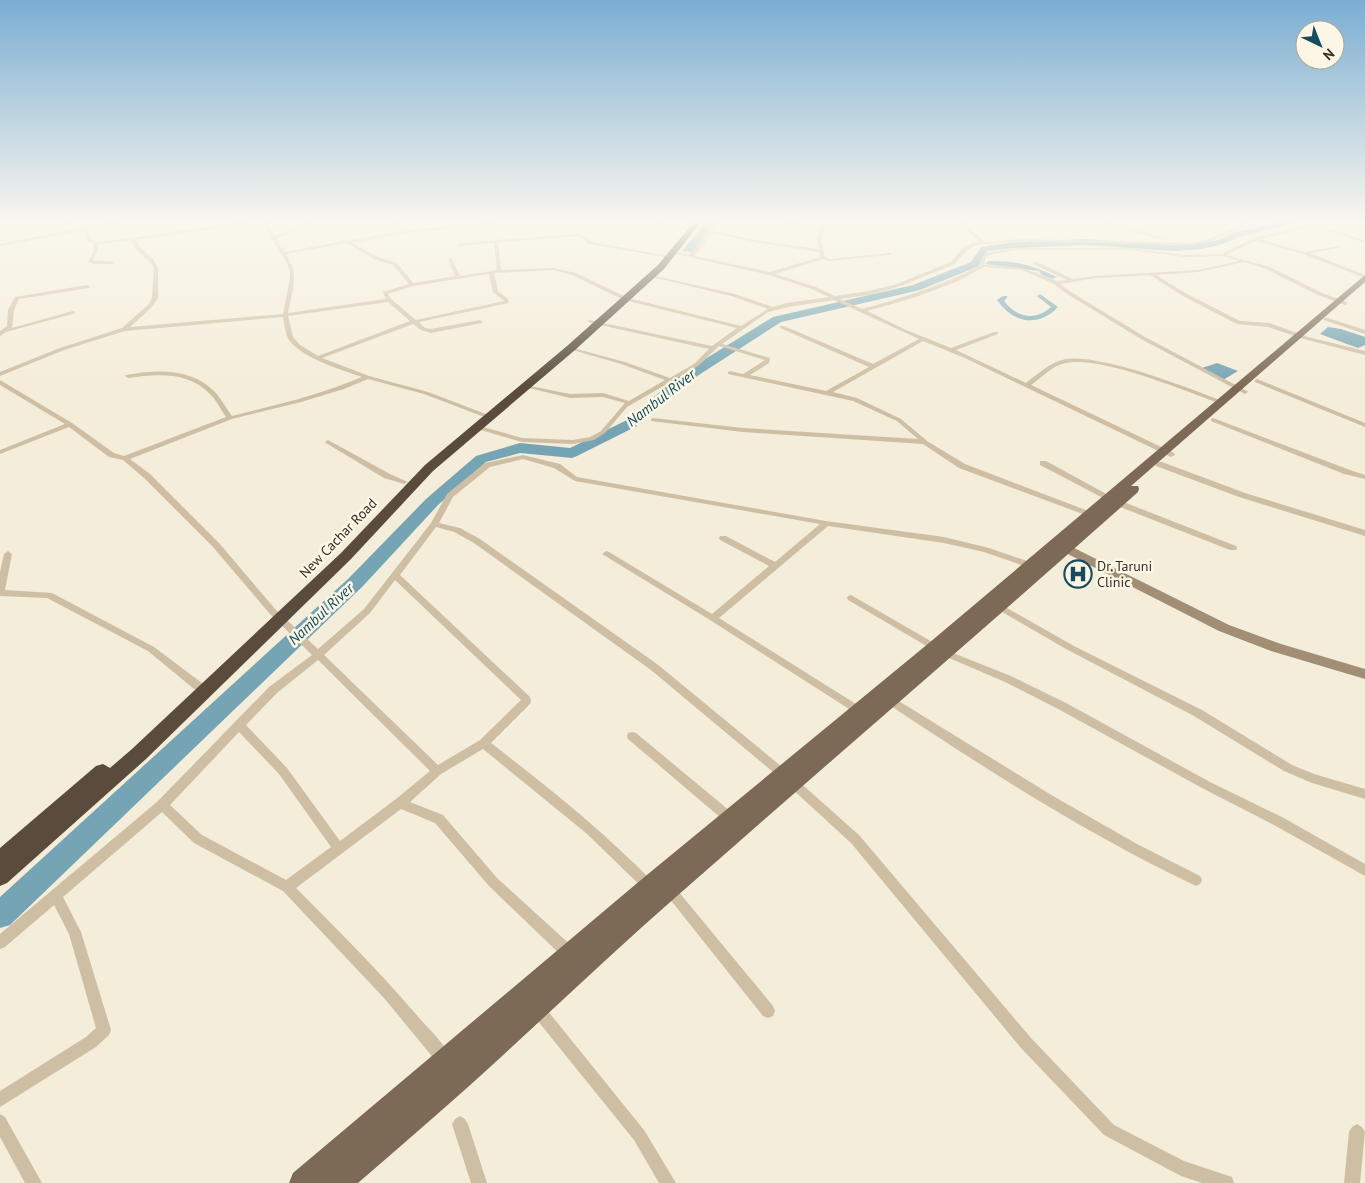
<svg xmlns="http://www.w3.org/2000/svg" width="1365" height="1183" font-family="'PT Sans',sans-serif">
	<style>
		.water { fill: #75a5b4 }
		.lines { fill: none; stroke-linecap: round; stroke-linejoin: round }
		.canal { fill: #75a5b4; fill-rule: evenodd }
		.river { fill: #75a5b4; fill-rule: evenodd }
		.street { fill: #cebfa4; fill-rule: evenodd }
		.secondary { fill: #a18e75; fill-rule: evenodd }
		.primary { fill: #7c6a56; fill-rule: evenodd }
		.highway { fill: #5a4b3c; fill-rule: evenodd }
		.labels { text-anchor: middle; stroke-width: 5; stroke-linejoin: round; paint-order: stroke }
		.street-label { font-size: 14px; fill: #382f26; stroke: #fbf6e6 }
		.poi-label { font-size: 14px; fill: #382f26; stroke: #fbf6e6; text-anchor: start }
		.water-label { font-size: 15px; font-style: italic; fill: #174b5e; stroke: #fbf6e6 }
	</style>
	<rect width="100%" height="100%" fill="#f4edd9"/>
	<path class="water" d="M706 222H718L692 252 682 251Z
		M989 261C1014 260 1035 266 1057 277L1052 279 1042 275 1039 271 985 264Z
		M1328 327 1341 329 1365 337V345L1358 348 1320 334Z
		M1217 363 1238 371 1223 380 1199 369Z"/>
	<g class="lines">
		<path class="canal" d="M1040 294 1058 307C1038 328 1013 323 997 300L1003 296H1007V298L1004 301C1016 317 1035 322 1051 307L1038 297 1037 296Z"/>
		<path class="river" d="M1281 222H1300L1242 236 1220 245 1201 249 1174 251 1085 245 1014 248 987 251 979 266 920 290 781 322 691 380 637 426 577 456 572 458 520 453 486 462 438 505 363 586 10 925 0 928V897L349 578 426 499 476 456 520 443 570 448 627 420 681 374 773 317 913 285 971 262 981 247 1014 242 1085 239 1174 245 1201 243 1215 241 1236 232Z"/>
		<path class="street" d="M69 222H79L42 230 40 229Z
			M111 222H122L85 230 89 232 92 240 101 242 245 222H260L136 240 138 245 154 260 158 269V298L153 306 130 327 283 314 290 279V271L286 261 271 238 264 222H268L274 236 308 222H315L276 239 284 252 402 231 391 222H396L406 231 495 222 493 224 405 233 352 243 378 257 397 263 413 283 455 276 448 259 450 258 452 259 460 276 497 270 494 243 459 246 457 244 496 240 580 234 593 242 673 257 671 258 600 246 589 244 579 236 498 242 501 270 553 268 576 273 628 298 741 326 768 309 731 296 648 276 650 275 735 294 773 307 787 303 829 297 812 289 769 275 667 252 669 251 689 255 716 222H721L714 231 760 241 819 249 817 240 820 229 775 222H790L821 227 822 222H826L821 240 825 257 830 259 891 253V255H889L830 261 823 259 775 274 816 287 835 296 868 291 894 285 951 262 961 250 972 243 980 242 958 222H963L985 242 1021 239 1192 243 1209 239 1247 222H1254L1212 241 1192 245 1021 241 975 245 965 252 955 264 898 287 868 295 840 299 862 309C903 298 943 285 981 265V259L986 253 1016 248H1130L1185 255 1221 254 1254 238 1315 224H1365V226H1323L1365 241V243L1315 226 1261 239 1305 252 1339 246V248L1310 253 1365 275V278L1303 254 1256 241 1226 255 1270 267 1322 293 1347 302V304L1345 305 1318 295 1266 269 1245 262 1198 272 1156 275 1187 294 1240 321 1269 323 1308 337 1365 351V355L1304 339 1268 327 1237 324 1183 296 1150 275 1096 278 1060 284 1071 292 1145 337 1247 391 1248 392 1245 394 1141 339 1067 294 1054 284 1022 270 984 267 958 281 913 298 867 311 906 330 951 348 994 332H998V334L956 350 1026 383C1038 374 1050 362 1066 359 1081 357 1097 361 1112 364 1149 373 1186 387 1222 401V403H1218C1183 390 1101 356 1066 363 1053 365 1041 378 1031 385L1174 453 1175 455 1171 457 965 358 923 341 833 392 857 398 901 419 927 441 965 464 1091 512 1092 514 1091 516H1088L959 468 923 444 743 432 651 421V419L653 418 743 428 918 439 897 421 853 401 728 374V372L730 371 743 374 765 360 719 346 698 366 627 407 605 433 594 440 573 444 522 442 474 428 473 427 476 425 522 438 573 440 590 437 601 431 625 403 603 397 570 398 525 387V385L570 394 603 393 629 401 665 380 621 364 569 349V347L625 362 670 378 694 364 709 349 591 323 588 321 589 320 712 346 737 328 624 300 572 275 553 270 494 273 498 291 508 299 509 303 419 322 425 328 431 329 480 320 483 322 482 323 431 333 421 330 413 324 322 358 369 376 428 392 491 416V418H487L424 394 368 379 344 389 301 402 232 419 130 459 150 474 219 543 276 610 318 649 364 609 431 523 447 494 485 463 523 455 560 464 577 477 826 521 944 537 989 548 1033 563 1034 565 1033 567 1030 568 984 552 944 543 828 526 719 618 864 709 865 712 864 715 860 716 710 620 602 554 606 551 609 552 712 614 769 566 720 540 719 538 720 536H726L775 562 820 524 575 481 554 468 523 459 490 467 453 497 439 523 460 528 480 539 657 664 787 771 859 835 1031 1038 1114 1125 1184 1161 1232 1177 1234 1183H1202L1181 1176 1104 1135 1021 1048 851 843 779 777 651 670 474 543 454 532 436 527 400 575 530 697 531 701 530 704 491 743C548 787 603 831 653 882L655 886 653 890 649 892 645 890 586 833 483 749 441 774 410 802 443 815 497 878 575 949 577 954 575 959 570 961 565 959 489 886 435 823 401 809 296 888C338 930 381 973 420 1019 431 1031 446 1045 452 1061L450 1066 445 1068 440 1066 384 998 283 891 194 843 162 812 63 897 81 932 111 1030 109 1035 96 1047 0 1107V1091L86 1037 96 1028 69 934 54 905 5 947 0 949V934L158 801 269 687 312 655 270 614 213 547 144 478 123 460 109 457 69 427 0 454V450L65 424 0 385V380L72 423 114 453 124 456 226 417C221 410 217 401 210 394 188 371 157 374 128 378L125 376 126 375C156 369 193 368 216 393 222 400 226 408 232 416 276 405 320 395 362 377 342 370 295 356 287 336 285 330 284 323 283 317L125 331 64 350 0 376V372L60 348 122 328 149 304 152 298 154 269 150 262 134 247 131 240 98 244 97 252 93 260 114 262V263L112 264H95L88 262 93 252 94 243 88 242 85 234 80 231 0 246V244ZM712 233 760 243 819 252 820 257 770 272 694 256ZM347 243 374 259 393 265 409 284 383 292 386 299 288 313C292 290 300 275 286 254ZM1016 250H1130L1185 257 1222 256 1239 261 1198 270 1096 276 1073 279 1037 262H1033V264L1067 280 1057 281 1023 268 985 265V259L988 255ZM489 274 493 292 504 301 416 320 391 299 388 294 413 286ZM834 300 919 339 873 364 784 326H780V328L869 367 826 391 750 375 769 363 770 358 722 344 768 312 788 307ZM388 302 410 321 318 356 300 345 293 337 288 316ZM395 580 521 700 480 740 438 765 324 655 370 613ZM318 660 430 771 396 799 340 841 287 768 246 725 277 693ZM239 732 279 774 331 847 286 880 202 835 170 805Z
			M652 222H662L694 230 692 231Z
			M1100 222H1108L1167 239 1165 240Z
			M87 285 90 287 89 288 19 299 14 310 12 328 73 311 76 313 6 332 0 336V331L7 326 8 310 15 297Z
			M1324 318H1328L1365 330V334L1324 320Z
			M1257 379 1365 423V427L1255 382V380Z
			M1213 418 1350 470 1365 475V479L1344 474 1211 421V419Z
			M328 440 390 474 408 482 404 484 384 478 326 443 325 442Z
			M1040 461H1046L1112 497 1108 499H1105L1040 465Z
			M1156 462H1162L1245 493 1365 530V536L1239 497 1156 466Z
			M1115 501H1121L1236 546 1237 548 1236 550H1230L1115 505 1114 503Z
			M8 551 12 554 5 590 52 593 154 647 202 683 203 686 202 689 198 690 194 689 148 651 47 598 0 596V572L4 554Z
			M851 595 948 651 1011 676 1068 704 1210 782 1282 817 1365 864V876L1274 825 1202 788 1060 710 1005 682 942 655 848 600 847 598 848 596Z
			M1000 604 1072 645 1202 710 1292 765 1314 774 1365 789V799L1312 783 1284 771 1194 716 1066 649 997 609 996 607Z
			M889 695 1053 796 1137 844 1200 876 1202 880 1200 884 1196 886 1192 884C1085 833 984 768 885 702L884 699 885 696Z
			M632 732 636 733 736 816 738 820 736 824 732 825 728 824 628 739 627 736 628 733Z
			M669 883 673 885 773 1006 775 1011 773 1016 768 1018 763 1016 665 893 663 889 665 885Z
			M538 1003 543 1005 644 1130 676 1183H659L634 1140 533 1015 531 1010 533 1005Z
			M0 1114 5 1117 42 1183H25L0 1137Z
			M460 1116 465 1119 468 1124 487 1183H471L452 1124 455 1119Z
			M1357 1124 1362 1127 1365 1132 1360 1183H1344L1349 1132 1352 1127Z"/>
		<path class="secondary" d="M1058 540 1229 625 1281 644 1365 669V679L1271 651 1219 631 1054 547 1052 544Z"/>
		<path class="primary" d="M1365 275V282L1131 486H1138L1139 489 1138 492C986 628 830 761 677 896 606 958 538 1024 468 1087 432 1119 395 1151 358 1183H289L293 1173 642 879 929 643Z"/>
		<path class="highway" d="M694 222H701L664 269 575 350 433 471 351 559 146 759 7 883 0 886V848L96 766 103 764 110 768 132 749 341 553 425 465 567 346 658 265Z"/>
	</g>
	<linearGradient id="sky" x2="0" y2="1"><stop stop-color="#7aaed3"/><stop offset="0.57" stop-color="#faf7ee"/><stop offset="1" stop-color="#faf7ee" stop-opacity="0"/></linearGradient>
	<rect width="1365" height="388" fill="url(#sky)"/>
	<defs>
		<g id="hospital-ring" transform="scale(1.4375)"><circle r="9.5" fill="#fbf6e6" stroke="#174b5e" stroke-width="1.5"/><path d="M-5-5h3v3.5h4V-5h3V5h-3V1.5h-4V5h-3Z" fill="#174b5e"/></g>
	</defs>
	<g fill-rule="evenodd">
		<use href="#hospital-ring" x="1078" y="574"/>
	</g>
	<g class="labels">
		<g class="street-label">
			<text transform="translate(338 538) rotate(-46)" y="5">New Cachar Road</text>
		</g>
		<g class="poi-label">
			<text x="1097" y="571">Dr. Taruni<tspan x="1097" dy="16">Clinic</tspan></text>
		</g>
		<g class="water-label">
			<text transform="translate(661 398) rotate(-38)" y="5">Nambul River</text>
			<text transform="translate(321 614) rotate(-43)" y="5">Nambul River</text>
		</g>
	</g>
	<g transform="translate(1320 45) rotate(137)"><circle r="24" fill="#fbf6e6" stroke="#ada699"/>
	<path d="M0-4L9 19L0 12L-9 19Z" fill="#174b5e"/>
	<text y="-8" font-size="14" font-weight="bold" text-anchor="middle" fill="#382f26">N</text>
	</g>
</svg>
